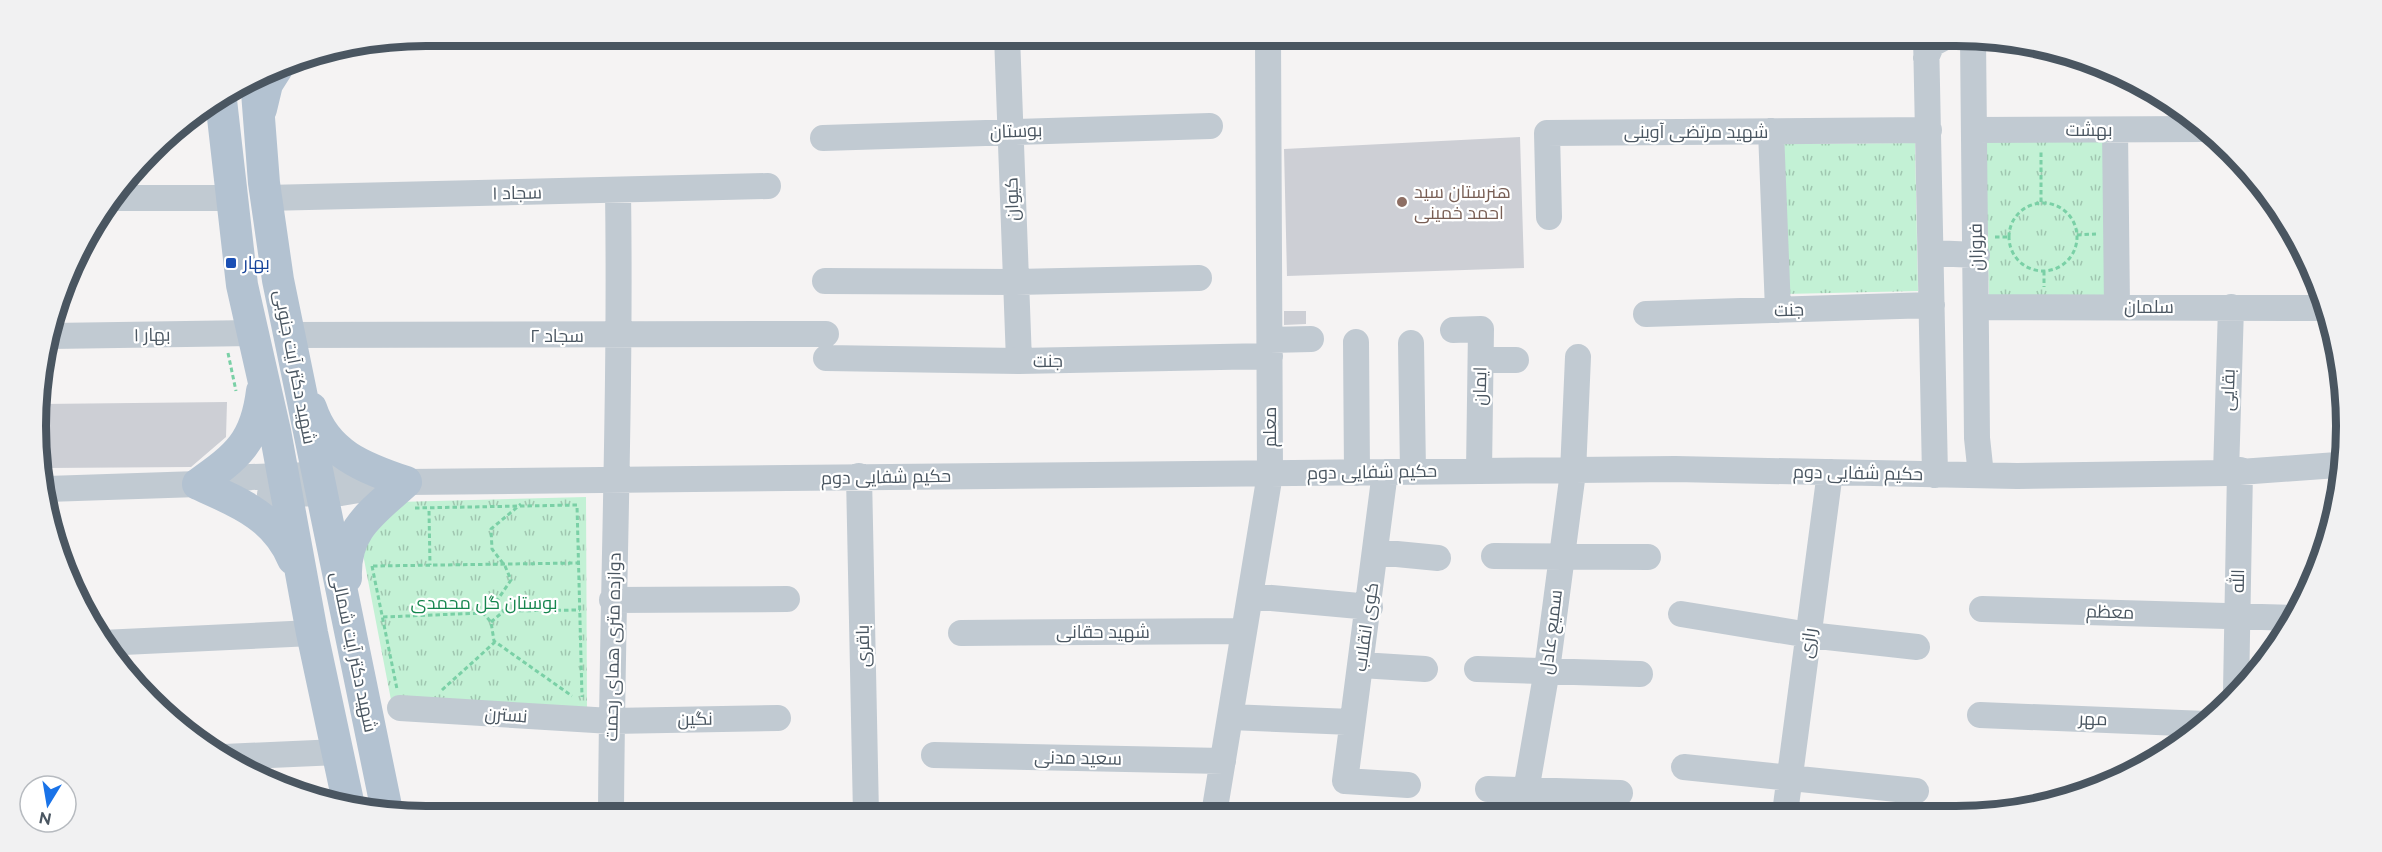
<svg xmlns="http://www.w3.org/2000/svg" width="2382" height="852" font-family="Raleway,Cairo,sans-serif">
	<style>
		.grass { fill: url(#grass-tufts) }
		.building { fill: #cdcfd5 }
		.lines { fill: none; stroke-linecap: round; stroke-linejoin: round }
		.path { stroke: #7ad0a6; stroke-width: 3; stroke-dasharray: 4.5 3; stroke-linecap: butt }
		.minor { stroke: #c1cad2; stroke-width: 26 }
		.major { stroke: #b3c2d1; stroke-width: 32 }
		.education-dot { fill: #8d6e63; stroke: #fff; stroke-width: 2 }
		.transit-dot { fill: #1a4fb4; stroke: #fff; stroke-width: 2 }
		.labels { text-anchor: middle; stroke-width: 4.5; stroke-linejoin: round; paint-order: stroke }
		.street-label { font-size: 18px; fill: #4a5661; stroke: #fff }
		.education-label { font-size: 18px; fill: #785e54; stroke: #fff; text-anchor: start }
		.transit-label { font-size: 18px; fill: #164399; stroke: #fff; text-anchor: start }
		.park-label { font-size: 18px; fill: #17864f; stroke: #fff }
		.rim { fill: none; stroke: #4a5661; stroke-width: 8 }
	</style>
	<defs>
		<pattern id="grass-tufts" width="24" height="20" patternUnits="userSpaceOnUse" patternTransform="scale(1.5)"><rect width="24" height="20" fill="#c3f1d5"/><path d="M3 7l-1-3M5 7V3M7 7l1-3M15 17l-1-3M17 17v-4M19 17l1-3" fill="none" stroke="#a0c6b0"/></pattern>
	</defs>
	<rect width="100%" height="100%" fill="#f5f3f3"/>
	<path class="grass" d="M1985 141 2107 142 2109 296H1989Z
		M1915 143 1918 291 1785 294 1784 144Z
		M586 497 587 710 391 700 362 549 397 502Z"/>
	<path class="building" d="M1520 137 1524 268 1287 276 1284 149Z
		M1284 311H1306V324L1284 325Z
		M227 402 226 437 191 467 45 468 41 404Z"/>
	<g class="lines">
		<path class="path" d="M2041 202V150
			M2009 237a34 34 0 1 1 68 0a34 34 0 1 1-68 0Z
			M2077 235 2096 234
			M1995 237H2008
			M2044 271V287
			M228 353 236 391
			M415 508 577 505 582 697
			M429 511 430 565
			M372 566 397 689
			M373 566 578 563
			M496 602 511 580 505 566 492 549 491 529 521 504
			M504 611 580 610
			M383 617 483 613
			M491 622 504 611 495 602 483 613 491 622 494 641 572 696
			M442 690 495 642"/>
		<path class="minor" d="M1007 36 1019 361
			M1926 36 1935 475
			M1973 38 1977 438 1981 475
			M1926 58 1932 44 1947 36
			M1974 130 2204 129
			M2115 130 2117 307
			M1771 131 1778 310
			M823 138 1210 126
			M119 198H232
			M266 198 768 186
			M1549 217 1547 133 1929 130
			M1931 253 1977 255
			M825 281 1014 282 1199 278
			M1978 307 2320 308
			M1646 314 1932 305
			M1453 330 1481 329 1479 471
			M289 335 826 334
			M51 336 253 333
			M1270 340 1311 339
			M1356 342 1357 473
			M1411 343 1413 472
			M826 358 1019 361 1270 356
			M1481 360H1516
			M1385 472 1345 781 1408 785
			M2226 473 2231 307
			M859 476 866 815
			M47 489 198 484 251 477 338 474 406 482 1675 469 2017 476 2226 473 2337 465
			M270 494 341 493 377 487
			M1376 552 1438 558
			M1494 556 1648 557
			M1250 596 1370 607
			M612 600 787 599
			M1982 609 2295 618
			M1681 614 1809 635 1917 647
			M961 633 1244 631
			M102 643 312 633
			M1361 665 1425 669
			M1477 669 1640 674
			M2236 692 2240 470
			M400 708 611 721 778 718
			M1980 715 2206 724
			M1230 717 1352 722
			M934 755 1223 761
			M224 757 338 752
			M1684 767 1916 791
			M1488 789 1620 793
			M1526 791 1547 670 1573 472 1578 357
			M1785 813 1830 472
			M1214 814 1270 474 1268 36
			M611 816C612 607 621 399 618 191"/>
		<path class="major" d="M256 79 264 183 278 280 387 811
			M221 100 242 285 275 431 312 633 349 806
			M261 109 267 84 279 65
			M311 408C326 454 364 468 406 482 373 512 344 529 346 578
			M198 484C238 502 275 516 293 559
			M198 484C238 456 256 441 262 391"/>
	</g>
	<circle class="education-dot" cx="1402" cy="202" r="6"/>
	<rect class="transit-dot" x="225" y="257" width="12" height="12" rx="3"/>
	<g class="labels">
		<g class="street-label">
			<text x="2089" y="136">بهشت</text>
			<text transform="translate(1016 131) rotate(-2)" y="6">بوستان</text>
			<text x="1696" y="138">شهید مرتضی آوینی</text>
			<text transform="translate(517 193) rotate(-1)" y="6">سجاد ۱</text>
			<text transform="translate(1012 199) rotate(-92)" y="6">کیوان</text>
			<text transform="translate(1976 247) rotate(-91)" y="6">فروزان</text>
			<text x="2149" y="313">سلمان</text>
			<text transform="translate(1789 310) rotate(-2)" y="6">جنت</text>
			<text transform="translate(152 335) rotate(-1)" y="6">بهار ۱</text>
			<text x="557" y="342">سجاد ۲</text>
			<text transform="translate(1048 361) rotate(-1)" y="6">جنت</text>
			<text transform="translate(295 367) rotate(79)" y="6">شهید دکتر آیت جنوبی</text>
			<text transform="translate(1480 386) rotate(-89)" y="6">ایمان</text>
			<text transform="translate(2228 390) rotate(-88)" y="6">بقایی</text>
			<text transform="translate(1270 427) rotate(-90)" y="6">معلم</text>
			<text transform="translate(1372 472) rotate(-1)" y="6">حکیم شفایی دوم</text>
			<text transform="translate(1858 473) rotate(1)" y="6">حکیم شفایی دوم</text>
			<text transform="translate(886 477) rotate(-1)" y="6">حکیم شفایی دوم</text>
			<text transform="translate(2238 581) rotate(-89)" y="6">الله</text>
			<text transform="translate(2110 612) rotate(2)" y="6">معظم</text>
			<text transform="translate(1366 627) rotate(-82)" y="6">کوی انقلاب</text>
			<text x="1103" y="638">شهید حقانی</text>
			<text transform="translate(1551 632) rotate(-83)" y="6">سمیع عادل</text>
			<text transform="translate(1808 643) rotate(-82)" y="6">رازی</text>
			<text transform="translate(863 646) rotate(-91)" y="6">باقری</text>
			<text transform="translate(613 647) rotate(-89)" y="6">دوازده متری همای رحمت</text>
			<text transform="translate(354 652) rotate(78)" y="6">شهید دکتر آیت شمالی</text>
			<text transform="translate(506 715) rotate(4)" y="6">نسترن</text>
			<text transform="translate(695 719) rotate(-1)" y="6">نگین</text>
			<text transform="translate(2093 719) rotate(2)" y="6">مهر</text>
			<text transform="translate(1078 758) rotate(1)" y="6">سعید مدنی</text>
		</g>
		<g class="education-label">
			<text x="1414" y="198">هنرستان سید<tspan x="1414" dy="21">احمد خمینی</tspan></text>
		</g>
		<g class="transit-label">
			<text x="243" y="269">بهار</text>
		</g>
		<g class="park-label">
			<text x="484" y="609">بوستان گل محمدی</text>
		</g>
	</g>
	<path d="M0 0H2382V852H0ZM426 46H1956A380 380 0 0 1 2336 426V426A380 380 0 0 1 1956 806H426A380 380 0 0 1 46 426V426A380 380 0 0 1 426 46Z" fill="#f1f1f2" fill-rule="evenodd"/>
	<path class="rim" d="M426 46H1956A380 380 0 0 1 2336 426V426A380 380 0 0 1 1956 806H426A380 380 0 0 1 46 426V426A380 380 0 0 1 426 46Z"/>
	<g transform="translate(48 804) rotate(191)"><circle r="28" fill="#ffffff" stroke="#b7bbc0" stroke-width="1.5"/>
	<path d="M0-4.5L10 22L0 15L-10 22Z" fill="#1a73e8"/>
	<text y="-9" font-size="16" font-weight="bold" text-anchor="middle" fill="#4a5661">N</text>
	</g>
</svg>
